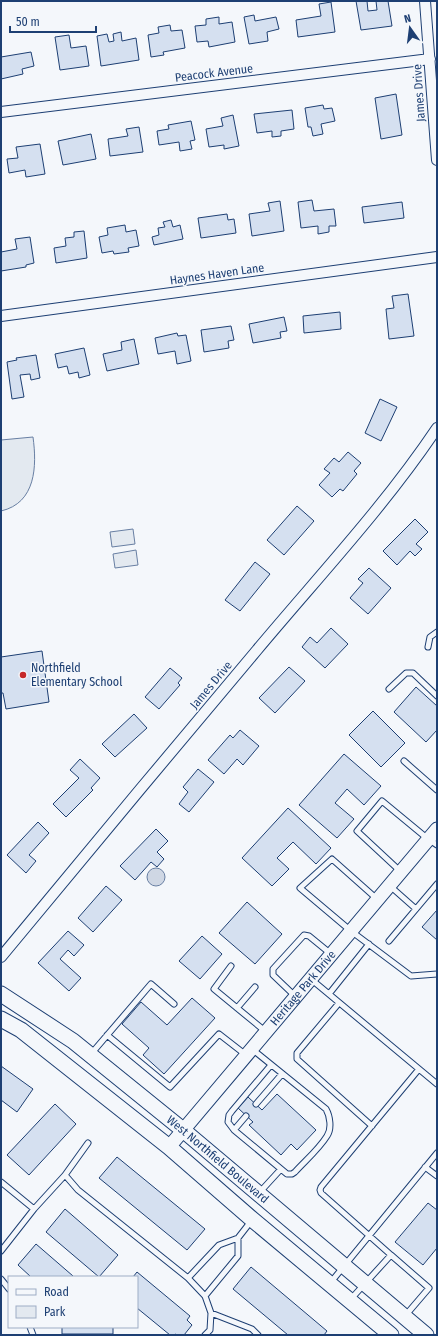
<svg xmlns="http://www.w3.org/2000/svg" width="438" height="1336" font-family="'Fira Sans Condensed',sans-serif">
	<style>
		.green { fill: #e3e9f0; stroke: #687fa3 }
		.water { fill: #cfd7e4; stroke: #687fa3 }
		.building { fill: #d5e0f0; stroke: #1d3f73 }
		.lines { fill: none; stroke-linecap: round; stroke-linejoin: round }
		.service-casing { stroke: #1d3f73; stroke-width: 7 }
		.minor-casing { stroke: #1d3f73; stroke-width: 12 }
		.tertiary-casing { stroke: #1d3f73; stroke-width: 15 }
		.secondary-casing { stroke: #1d3f73; stroke-width: 17 }
		.service { stroke: #f4f7fb; stroke-width: 5 }
		.minor { stroke: #f4f7fb; stroke-width: 10 }
		.tertiary { stroke: #f4f7fb; stroke-width: 13 }
		.secondary { stroke: #f4f7fb; stroke-width: 15 }
		.poi-dot { fill: #c62828; stroke: #f4f7fb; stroke-width: 1.5 }
		.labels { text-anchor: middle; stroke-width: 3; stroke-linejoin: round; paint-order: stroke }
		.street-label { font-size: 12px; fill: #1d3f73; stroke: #f4f7fb }
		.poi-label { font-size: 12px; fill: #1d3f73; stroke: #f4f7fb; text-anchor: start }
	</style>
	<rect width="100%" height="100%" fill="#f4f7fb"/>
	<path class="green" d="M33 437C37 466 36 503 1 511V440Z
		M133 529 135 544 112 547 110 532Z
		M136 550 138 565 115 568 113 554Z"/>
	<path class="water" d="M147 877a9 9 0 1 1 18 0a9 9 0 1 1-18 0Z"/>
	<path class="building" d="M356 1H367L368 11 377 10 376 1H388L392 26 361 30Z
		M331 2 335 32 298 37 296 20 321 16 319 4Z
		M254 15 255 21 276 17 279 29 267 32 268 41 249 44 244 17Z
		M219 17V24L232 22 235 42 209 47 208 41 197 42 195 26 206 25V19Z
		M170 25 171 31 182 30 185 48 163 52 164 55 151 57 148 35 159 33 158 27Z
		M121 32 122 41 136 38 139 60 101 66 97 36 107 34 109 42 114 41 113 34Z
		M69 35 71 48 86 46 89 66 60 70 55 37Z
		M31 52 34 66 22 69 23 74 1 79V57Z
		M396 94 402 135 381 139 375 98Z
		M323 105 324 109 332 108 335 121 321 124 323 134 313 136 311 127H308L305 108Z
		M292 110 294 129 281 131V136L272 137V131L257 133 254 114Z
		M233 115 239 146 224 149V145L209 147 206 129 223 126 221 118Z
		M191 121 195 140 190 141 192 149 180 151 179 142 159 145 157 131 169 129 168 125Z
		M139 127 143 152 110 156 108 139 128 136 126 129Z
		M91 134 96 159 63 165 58 141Z
		M40 144 45 174 26 177 25 170 9 173 7 159 18 158 16 147Z
		M312 200 314 211 334 209 336 226H329V232L318 234V226L301 228 298 202Z
		M280 201 284 231 252 236 249 214 270 211 268 203Z
		M402 202 404 218 364 223 362 207Z
		M227 214 228 220 234 219 236 233 201 238 198 218Z
		M171 220 173 227 180 225 183 239 154 245 152 237 159 235 158 228 165 227 163 222Z
		M125 225 126 232 136 230 139 246 128 248 129 252 114 254 113 251 102 253 99 237 108 235 107 228Z
		M84 231 87 258 56 263 54 248 66 246 65 238 74 237V232Z
		M30 237 34 263 26 265V267L1 271V252L17 249 15 239Z
		M408 294 414 336 389 339 386 309 394 308 392 296Z
		M340 312 341 329 304 333 303 316Z
		M284 317 287 331 280 332 281 338 253 343 249 324Z
		M231 326 234 340 228 341 229 348 204 352 201 330Z
		M177 333 178 336 186 335 191 361 177 364 175 351 158 354 155 338Z
		M134 339 139 364 107 371 103 354 122 350 121 342Z
		M84 348 90 375 79 378 78 372 69 374 67 366 58 368 55 354Z
		M36 355 40 378 31 380 30 374 20 375 24 397 12 399 7 362 17 360 16 358Z
		M380 399 397 407 381 441 365 433Z
		M348 452 361 463 354 471 357 474 343 491 340 489 332 497 319 485 330 473 324 469 334 458 339 462Z
		M297 506 314 521 284 555 267 540Z
		M415 519 428 532 416 544 422 549 415 556 410 551 397 565 383 551Z
		M255 562 270 574 240 611 225 600Z
		M369 568 391 588 368 614 350 598 363 583 358 579Z
		M331 628 348 644 325 668 302 647 310 637 317 643Z
		M42 651 49 702 6 709 3 693H1V657Z
		M289 667 305 681 275 713 259 698Z
		M170 668 182 678 178 683 180 685 159 709 145 697Z
		M416 687 437 706V730L426 742 394 712Z
		M373 711 405 743 381 767 349 735Z
		M134 714 147 728 115 757 102 744Z
		M240 730 259 746 243 765 237 759 224 774 208 760 230 735 233 738Z
		M344 754 381 786 364 805 347 789 335 803 354 819 337 838 299 805Z
		M80 759 100 778 91 788 93 790 66 817 53 804 79 778 70 770Z
		M198 769 214 782 189 812 179 804 188 792 183 787Z
		M288 808 331 848 316 864 293 842 277 858 289 869 272 886 242 858Z
		M38 822 49 833 29 855 36 861 26 873 7 855Z
		M156 829 168 841 157 852 164 859 157 867 151 862 135 880 120 866Z
		M106 886 122 900 93 932 78 918Z
		M247 902 282 934 255 964 219 933Z
		M437 910V940L422 927Z
		M68 931 84 945 74 956 68 950 60 959 81 978 69 991 38 963Z
		M202 936 222 954 200 979 179 961Z
		M192 998 215 1018 164 1074 143 1055 149 1048 122 1024 141 1002 167 1025Z
		M1 1066 33 1089 17 1112 1 1100Z
		M277 1094 316 1130 297 1150 291 1144 281 1155 249 1125 253 1122 238 1108 248 1097 262 1110Z
		M55 1104 76 1124 29 1175 7 1155Z
		M117 1157 205 1229 187 1250 99 1178Z
		M428 1203 437 1210V1248L423 1265 395 1242Z
		M65 1209 118 1255 99 1277 46 1232Z
		M36 1244 73 1276 72 1277H31L18 1265Z
		M251 1267 327 1331 324 1335H288L233 1289Z
		M137 1272 190 1316 187 1320 192 1325 184 1335H177L176 1334 174 1335H170L137 1308V1277H133Z
		M62 1327H113V1334H62Z"/>
	<g class="lines">
		<g class="service-casing">
			<path id="service" d="M428 647 430 637 437 632
				M389 689 406 673H413L437 696
				M404 761 437 790
				M400 871 357 831 382 801 428 839 437 845
				M390 886 416 909
				M377 899 332 859 300 888 351 931 411 976 437 974
				M389 941 437 884
				M231 966 214 989 265 1031
				M312 980 437 1084
				M329 994 369 944
				M295 996 273 975V969L304 935 309 936 331 954
				M339 1003 297 1053V1059L372 1126
				M237 1008 255 987
				M107 1035 170 1087 219 1034 246 1055
				M252 1049 326 1109C330 1116 332 1129 327 1136 319 1149 305 1161 295 1172L292 1174H287L281 1169 259 1193
				M91 1054 151 984 174 1004
				M271 1065 232 1111 229 1115 228 1122 234 1130 281 1169
				M256 1104 282 1074
				M234 1130 246 1116
				M425 1167 437 1176
				M65 1175 88 1143
				M1 1182 34 1209
				M1 1251 34 1209 65 1175 78 1190 188 1278 205 1296 211 1313 210 1330 205 1335
				M391 1255 429 1288 405 1316
				M188 1278 219 1245 238 1238 252 1220
				M1 1279 9 1289
				M331 1282 437 1153
				M205 1296 238 1256V1238
				M350 1300 391 1255 321 1193 320 1190 321 1187 419 1069
				M211 1313 252 1329 258 1335
				M30 1327 33 1335"/>
		</g>
		<g class="minor-casing">
			<path id="minor" d="M425 1 437 160
				M1 112 430 59
				M1 316 437 257
				M1 957C86 854 171 752 257 650 318 577 384 507 437 428"/>
		</g>
		<g class="tertiary-casing">
			<g id="tertiary">
				<path id="s1" d="M169 1147 437 829"/>
			</g>
		</g>
		<g class="secondary-casing">
			<g id="secondary">
				<path id="s2" d="M1 994 73 1041 183 1130 426 1335"/>
				<path d="M1 1019 21 1030 169 1147 253 1220 391 1335"/>
			</g>
		</g>
		<use href="#service" class="service"/>
		<use href="#minor" class="minor"/>
		<use href="#tertiary" class="tertiary"/>
		<use href="#secondary" class="secondary"/>
	</g>
	<circle class="poi-dot" cx="23" cy="675" r="4"/>
	<g class="labels">
		<g class="street-label">
			<text transform="translate(214 73) rotate(-7)" y="4">Peacock Avenue</text>
			<text transform="translate(419 93) rotate(-94)" y="4">James Drive</text>
			<text transform="translate(217 274) rotate(-8)" y="4">Haynes Haven Lane</text>
			<text transform="translate(211 685) rotate(-50)" y="4">James Drive</text>
			<text dy="4" stroke="none"><textPath href="#s1" startOffset="208">Heritage Park Drive</textPath></text>
			<text dy="4" stroke="none"><textPath href="#s2" startOffset="273">West Northfield Boulevard</textPath></text>
		</g>
		<g class="poi-label">
			<text x="31" y="672">Northfield<tspan x="31" dy="14">Elementary School</tspan></text>
		</g>
	</g>
	<rect width="438" height="1336" fill="none" stroke="#1d3f73" stroke-width="4"/>
	<rect x="8" y="1276" width="130" height="52" fill="#f4f7fb" stroke="#9eadc5"/>
	<rect x="16" y="1289" width="20" height="6" fill="#f4f7fb" stroke="#9eadc5"/>
	<text x="44" y="1296" font-size="12" fill="#1d3f73">Road</text>
	<rect x="16" y="1306" width="20" height="12" fill="#e3e9f0" stroke="#9eadc5"/>
	<text x="44" y="1316" font-size="12" fill="#1d3f73">Park</text>
	<g transform="translate(410 28) rotate(346)" stroke="#f4f7fb" stroke-width="3" paint-order="stroke">
	<path d="M0-3L7 15L0 10L-7 15Z" fill="#1d3f73"/>
	<text y="-6" font-size="11" font-weight="bold" text-anchor="middle" fill="#1d3f73">N</text>
	</g>
	<path d="M10 26v6h86v-6" fill="none" stroke="#1d3f73" stroke-width="2"/>
	<text x="16" y="26" font-size="12" fill="#1d3f73" stroke="#f4f7fb" stroke-width="3" paint-order="stroke">50 m</text>
</svg>
